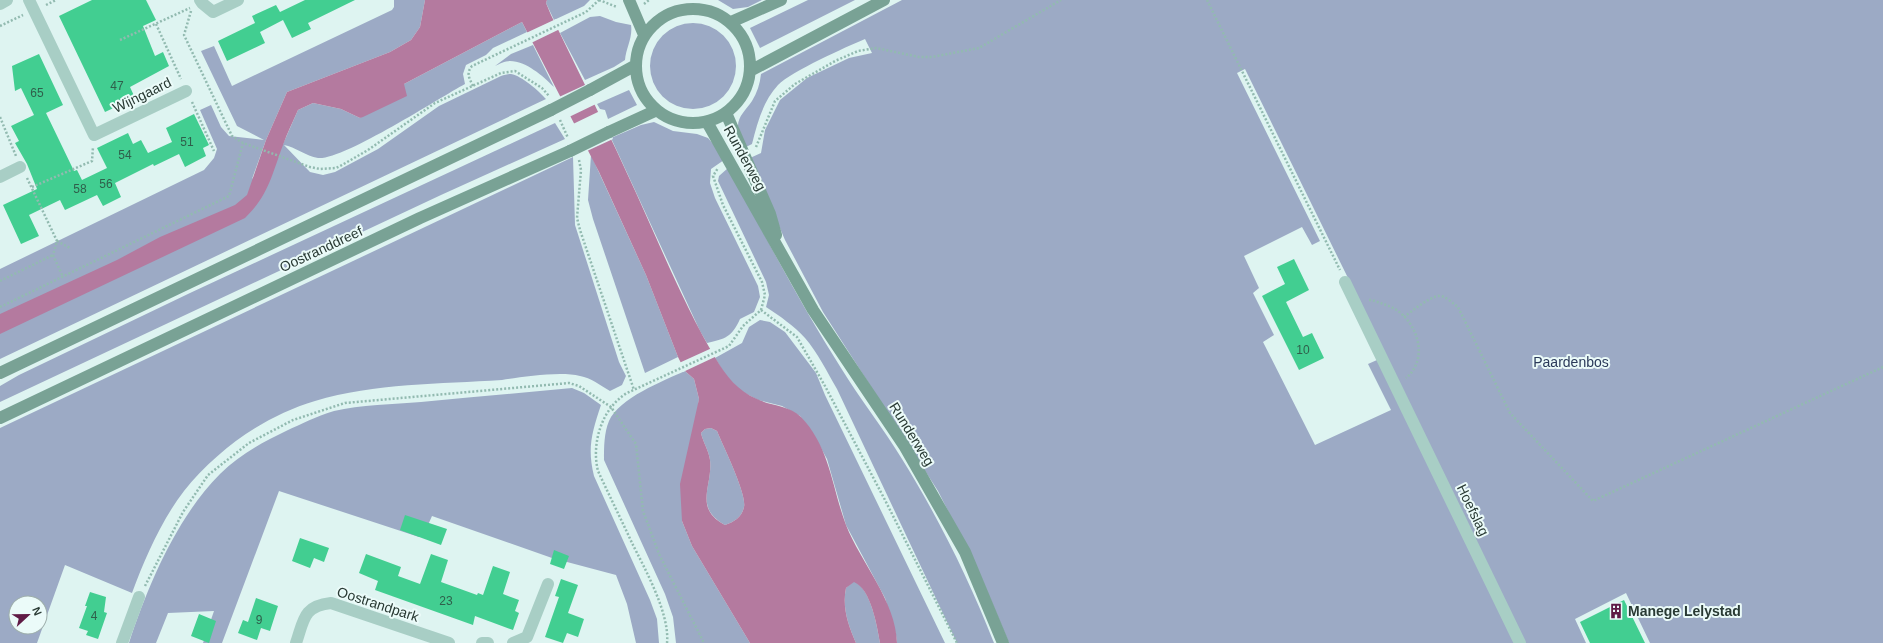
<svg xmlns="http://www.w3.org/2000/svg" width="1883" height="643" font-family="Arial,sans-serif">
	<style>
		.green { fill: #9caac5; fill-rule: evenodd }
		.water { fill: #b47a9f; fill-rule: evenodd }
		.pier { fill: #def4f1 }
		.building { fill: #42ce91 }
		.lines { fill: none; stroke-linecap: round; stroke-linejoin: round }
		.path { stroke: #92bab0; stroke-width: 2.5; stroke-dasharray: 2 2; stroke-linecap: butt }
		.street { stroke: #a8cec5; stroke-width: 12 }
		.secondary { stroke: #79a295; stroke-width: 12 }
		.secondary-bridge { stroke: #79a295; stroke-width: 12 }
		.labels { text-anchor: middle; stroke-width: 4; stroke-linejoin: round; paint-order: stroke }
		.number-label { font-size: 12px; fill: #2f5f4b }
		.street-label { font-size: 14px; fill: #293a34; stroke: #ebfbf9 }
		.park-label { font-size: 14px; fill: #2b3a5a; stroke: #ebfbf9 }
		.poi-label { font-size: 14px; font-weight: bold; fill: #293a34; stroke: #ebfbf9; text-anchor: start }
	</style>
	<rect width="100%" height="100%" fill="#def4f1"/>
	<path class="green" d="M394 0H425L420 27 411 40 390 52 287 92 266 140 252 179 283 144 298 110 313 103 341 109 360 118 404 84 522 22 527 32 493 48 486 55 466 65 463 74 465 84C439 98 342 161 318 158 306 156 295 147 284 145L310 172 323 175 335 172 378 149 439 106 501 76C504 75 509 74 511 74 522 76 539 91 546 99L0 359V269L204 170 214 158 217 149 200 110 211 105 221 127 229 136 264 140 237 126 201 51 214 46 232 86 392 10 394 7Z
		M547 0H590L584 6 554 20 546 3Z
		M718 0H762L748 7 733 9Z
		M808 0H855L760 48 750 28Z
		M902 0H1883V643H1650L1626 593 1575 619 1586 643H1009L982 579 938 491 823 312 785 240 750 158 761 153 765 130 780 100 807 78 849 58 872 53 865 39C846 47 792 71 778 85 763 101 757 124 752 144L746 147C743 141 739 133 738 126 738 116 746 110 752 101 757 93 760 84 761 74ZM1245 69 1348 278 1377 360 1368 364 1391 410 1315 445 1263 342 1274 335 1253 293 1259 288 1244 256 1302 227 1312 245 1320 241 1237 73Z
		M600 16 616 22 631 25C633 37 626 48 625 60L614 67 585 80 560 33 590 17Z
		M650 66a43 43 0 1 1 86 0a43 43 0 1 1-86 0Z
		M533 45 554 87C543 76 526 61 510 61 505 61 499 64 495 66L511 54Z
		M629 90 637 105 608 119 605 110 600 109 597 104Z
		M654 122 673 131 697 134 708 138 715 146 724 160 711 169 710 183 715 198 758 286 760 297 754 312 740 319C732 337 725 339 707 343L700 331 611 138 641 125Z
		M555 123 565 139 441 195 0 402V386L19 375 190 293Z
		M591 155 646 275 678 357 645 373 593 219 588 200Z
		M573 157 575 225 619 362 626 376 622 385 610 391C600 385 591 378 580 376 560 371 522 377 502 380 440 384 375 383 315 401 264 416 217 450 184 491 161 521 145 558 132 593L65 565 37 643H0V428ZM16 603H40V627H16Z
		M728 168C765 235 800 304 841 368 860 399 883 428 902 459 938 517 969 579 994 643H957L837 389C827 372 818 353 805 338 794 326 780 316 766 307L769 295 766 282 718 181 719 176Z
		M760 320 770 322 785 332 816 373 825 395 945 643H897L896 635 885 598 846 525 827 459 812 432 800 416 782 406 758 400 741 391 726 376 715 358 742 343 749 327Z
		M685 371 694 379 699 399 682 521 692 546 750 643H676L673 617 665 594 604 460C604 447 604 433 609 421 619 398 663 381 685 371Z
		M572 388 584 393 601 405C592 432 587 448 594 476L650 600 657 619 659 643H636L627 604 616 575 552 558 432 516 424 534 419 537 279 491 222 643H203L214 611 168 613 156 643H129C148 585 177 517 220 474 239 455 263 442 286 431 301 424 317 416 334 411 360 405 394 404 421 402 471 397 521 393 572 388Z
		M711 428 717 431C723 446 747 494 744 507 742 517 734 522 725 525 693 507 713 486 710 460 709 451 703 442 701 433L705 429Z
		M854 581C871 589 877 626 880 643H856C848 625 842 607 846 588Z"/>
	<path class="water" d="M425 0H547L546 3 551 15C580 75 610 135 637 195 662 250 685 307 716 359 726 376 738 391 757 399 771 406 789 405 801 417 830 447 832 488 846 525 861 563 896 601 897 643H880C877 626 871 589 854 582L846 588C842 607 848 625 856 643H750L692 546 682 521 680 484 699 399 694 379 685 371 678 357 646 275 599 172 522 22 404 84 407 96 363 117 360 118 341 109 313 103 298 110C293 122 287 133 283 145 272 174 269 195 245 218L0 334V314L117 260 160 237 235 205 247 195 266 140 287 92 390 52 411 40 420 27ZM711 428 717 431C723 446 747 494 744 507 742 517 734 522 725 525 693 508 713 486 710 460 709 451 703 442 701 433L705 429Z"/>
	<path class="pier" d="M556 19 560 29 531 43 526 33Z
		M587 84 596 104 569 117 559 97Z
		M600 111 613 139 587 151 573 124Z
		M712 348 717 356 683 372 679 363Z"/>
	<path class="building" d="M92 0H146L156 20 143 26 155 56 163 52 169 66 130 87 135 98 105 112 59 16Z
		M305 0H355L308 23 311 29 292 38 283 20 260 32 265 43 227 61 218 41 255 23 252 16 276 5 280 12Z
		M39 54 63 105 46 113 74 171 77 170 82 180 107 168 97 148 128 133 133 144 141 140 148 153 172 142 166 128 194 114 209 145 203 148 206 156 185 167 179 154 154 166 153 164 115 183 121 197 103 206 97 195 65 210 60 200 29 215 39 236 21 244 3 205 37 189 27 164 15 143 19 141 11 126 34 115 21 88 15 91 12 66Z
		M1294 259 1309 290 1286 302 1303 337 1312 333 1324 358 1299 370 1262 296 1285 284 1277 267Z
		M405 515 447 529 441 545 400 530Z
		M300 538 329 548 324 562 314 558 310 568 292 561Z
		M554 550 569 556 564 569 550 564Z
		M366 554 401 567 398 576 420 584 431 554 448 560 441 582 477 595 478 593 483 595 493 566 510 572 503 594 519 600 515 611 519 613 513 630 475 616 473 625 375 590 378 581 359 573Z
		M561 579 578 585 568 613 584 619 578 637 567 633 563 643 545 637 559 597 555 596Z
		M90 592 106 597 104 612 107 613 98 639 86 635 88 631 79 628 87 606H85Z
		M256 598 278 606 270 631 261 628 257 640 238 633 243 620 248 622Z
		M1624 600 1645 643H1590L1580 622Z
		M199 614 216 621 209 643 191 636Z"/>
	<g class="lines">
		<path class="path" d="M599 0 617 7
			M1207 0 1340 270
			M644 4 649 0
			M46 5 56 0
			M191 11 184 35 232 136 243 143 310 167 320 169 336 168 342 165 368 150 435 103 501 73 515 71 542 88 549 96
			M156 24 181 79
			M0 26 23 15
			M120 40 190 8
			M473 86C469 78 466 73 472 66L586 12 599 0
			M192 102 214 151
			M0 117 16 156
			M560 120 568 138
			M756 147 775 101 795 84 835 61 858 51 876 48 919 57H932L979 48 1061 0
			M579 160 581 170 577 218 580 230 634 390
			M27 178 57 241 53 255
			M32 187 92 161 93 147
			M57 241 70 248
			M53 255 63 277
			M0 281 53 255
			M1369 300H1372C1380 303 1388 305 1395 309 1418 323 1429 359 1406 378
			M0 307 229 196 243 143
			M761 310 797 337 825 386 885 500 957 643
			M1404 317C1412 311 1428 298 1438 296 1445 295 1452 303 1458 307L1510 413 1593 501 1883 367
			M145 586 183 512 208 475 249 443 293 420 345 403 569 383 579 386 611 407 636 444 643 511 659 554 704 643
			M667 643C670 614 645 569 632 543 621 519 609 495 598 471 591 443 602 408 627 393L729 346 743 326 761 310 765 295 762 282 723 205 713 176 718 168"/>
		<path class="street" d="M29 0 94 135 186 91
			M200 0 202 3 213 12 238 0
			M0 4 7 0
			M0 177 20 167
			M1345 282 1520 643
			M122 643 139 597
			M296 643C304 620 303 606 331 603L449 643
			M482 643H488
			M513 643 527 637 548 584"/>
		<path class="secondary" d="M629 0 644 35
			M636 66a57 57 0 1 1 114 0a57 57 0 1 1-114 0Z
			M731 22 781 0
			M750 71 884 0
			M590 90 636 65
			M726 113 770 214 776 235
			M707 122 813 310 905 447 965 552 1003 643
			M609 132 657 110
			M0 373 551 110
			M0 418 420 218 570 151"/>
		<path class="secondary-bridge" d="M551 110 590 90
			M570 151 609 132"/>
	</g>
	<defs>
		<g id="building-bare" transform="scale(1.2)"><path d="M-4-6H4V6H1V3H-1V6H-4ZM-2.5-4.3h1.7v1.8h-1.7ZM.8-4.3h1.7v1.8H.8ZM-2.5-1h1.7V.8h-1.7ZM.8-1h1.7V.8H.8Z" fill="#5f1b45" stroke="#ebfbf9" stroke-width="2.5" paint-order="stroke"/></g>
	</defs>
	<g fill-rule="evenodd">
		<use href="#building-bare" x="1616" y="611"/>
	</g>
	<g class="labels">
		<g class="number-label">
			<text x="117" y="90">47</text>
			<text x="37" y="97">65</text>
			<text x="187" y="146">51</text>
			<text x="125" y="159">54</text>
			<text x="106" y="188">56</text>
			<text x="80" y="193">58</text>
			<text x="1303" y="354">10</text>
			<text x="446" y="605">23</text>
			<text x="94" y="620">4</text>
			<text x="259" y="624">9</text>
		</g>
		<g class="street-label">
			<text transform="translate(142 95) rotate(-26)" y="5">Wijngaard</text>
			<text transform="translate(745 158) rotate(61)" y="5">Runderweg</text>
			<text transform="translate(321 249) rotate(-25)" y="5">Oostranddreef</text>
			<text transform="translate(912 434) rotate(58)" y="5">Runderweg</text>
			<text transform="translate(1473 510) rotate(64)" y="5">Hoefslag</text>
			<text transform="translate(378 604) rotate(18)" y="5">Oostrandpark</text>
		</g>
		<g class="park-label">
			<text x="1571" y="367">Paardenbos</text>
		</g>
		<g class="poi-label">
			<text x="1628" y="616">Manege Lelystad</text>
		</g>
	</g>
	<g transform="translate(28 615) rotate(68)"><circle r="19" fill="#ebfbf9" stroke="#9daeaa"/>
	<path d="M0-3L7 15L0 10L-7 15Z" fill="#5f1b45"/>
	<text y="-6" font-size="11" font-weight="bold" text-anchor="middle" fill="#293a34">N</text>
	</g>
</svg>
